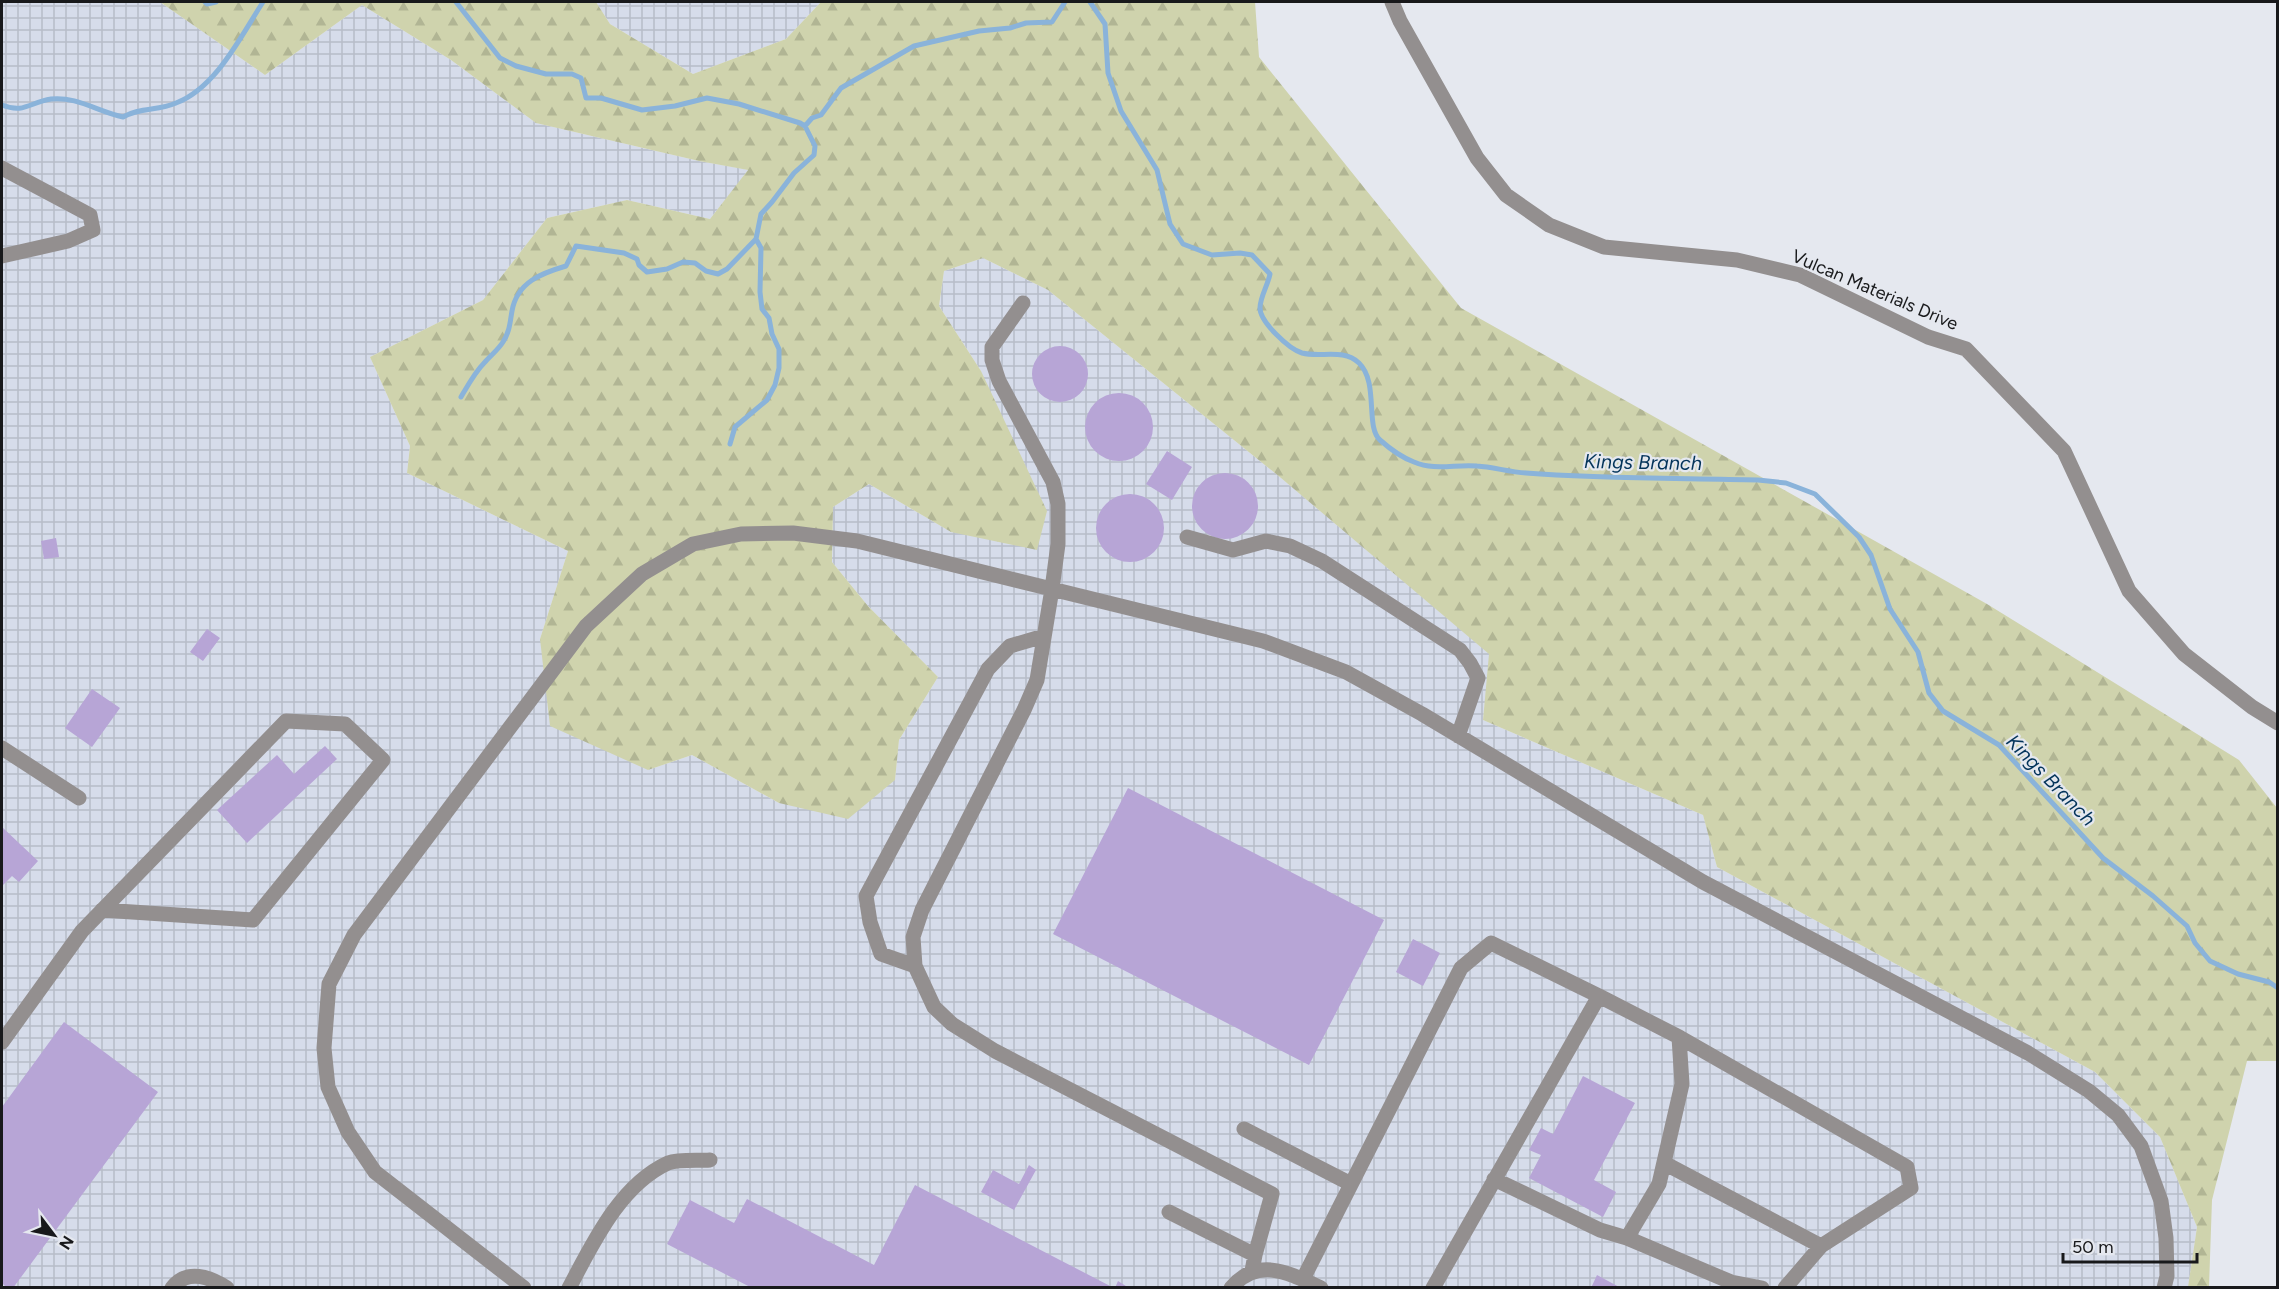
<svg xmlns="http://www.w3.org/2000/svg" width="2279" height="1289" font-family="Figtree,sans-serif">
	<style>
		.industrial { fill: url(#industrial-grid) }
		.forest { fill: url(#forest-firs) }
		.lines { fill: none; stroke-linecap: round; stroke-linejoin: round }
		.stream { stroke: #8ab3da; stroke-width: 5 }
		.building { fill: #b7a5d6 }
		.minor { stroke: #938f8f; stroke-width: 15 }
		.labels { text-anchor: middle; stroke-width: 4.5; stroke-linejoin: round; paint-order: stroke }
		.street-label { font-size: 18px; fill: #18191b; stroke: #e5e8ef }
		.water-label { font-size: 20px; font-style: italic; fill: #04345a; stroke: #e5e8ef }
	</style>
	<defs>
		<pattern id="industrial-grid" width="8" height="8" patternUnits="userSpaceOnUse" patternTransform="scale(1.5)"><rect width="8" height="8" fill="#d6dcea"/><path d="M0 4h8M4 0v8" fill="none" stroke="#b7bcc8"/></pattern>
		<pattern id="forest-firs" width="22" height="20" patternUnits="userSpaceOnUse" patternTransform="scale(1.5)"><rect width="22" height="20" fill="#cfd3ad"/><path d="M5 1l3.5 6h-7zM16 11l3.5 6h-7z" fill="#b1b594"/></pattern>
	</defs>
	<rect width="100%" height="100%" fill="#e5e8ef"/>
	<path class="industrial" d="M2 2H160L265 75 362 5 451 60 536 123 699 161 749 170 710 219 627 200 547 218 483 300 370 357 410 446 407 473 568 551 540 639 648 770 692 755 779 803 895 780 899 740 938 677 868 606 832 562 833 507 869 484 951 532 981 371 939 306 944 271 983 258 1048 290 1281 478 1490 654 1483 720 1703 815 1717 867 2095 1072 2160 1137 2197 1227 2188 1288H2Z
		M596 2H821L786 39 693 74 610 24Z"/>
	<path class="forest" d="M160 2H596L610 24 693 74 786 39 821 2H1255L1259 57 1461 308 1987 604 2239 760 2277 808V1061H2247L2212 1200 2209 1287H2188L2197 1227 2160 1137 2095 1072 1717 867 1703 815 1483 720 1489 654 1281 478 1048 290 983 258 944 271 939 306 981 371 1047 511 1037 550 951 532 869 484 833 507 832 562 868 606 938 677 899 740 895 780 848 819 779 803 692 755 648 770 550 726 540 639 568 551 407 473 410 446 370 357 483 300 547 218 627 200 710 219 748 170 699 161 536 123 451 60 362 5 265 75Z"/>
	<g class="lines">
		<path class="stream" d="M205 2 207 4 216 2
			M456 2 500 58 516 66 546 74H572L581 78 586 98H601L642 110 675 106 707 98 739 104 800 123 805 126 815 146 814 155 794 173 772 202 761 214 756 239 761 248 760 292 762 309 769 318 772 334 779 349V368L775 385 767 400 735 427 730 444
			M1090 2 1105 24 1108 73 1121 111 1157 170 1170 224 1183 244 1212 255 1240 253 1252 255 1270 274C1268 285 1260 297 1260 308 1260 322 1289 349 1302 353 1321 358 1343 348 1359 363 1379 382 1365 427 1380 440 1389 448 1403 458 1414 462 1435 471 1455 464 1477 466 1493 467 1509 472 1526 473 1603 479 1681 478 1758 480L1786 483 1815 494 1859 537 1871 555 1890 609 1918 652 1929 693 1943 711 1999 745 2103 858 2153 896 2187 926 2195 943 2210 961 2238 974 2269 982 2278 988
			M2 105C24 114 30 102 51 99 76 96 99 112 123 117 140 107 158 111 176 103 216 88 241 36 263 2
			M805 126 812 118 821 115 841 88 914 46 979 31 1010 28 1026 23 1052 22 1065 2
			M461 397C468 385 475 372 485 362 491 355 498 350 503 342 510 331 510 322 512 311 517 282 542 273 566 266L576 246 624 253 637 259 639 265 647 272 667 269 683 262 695 263 706 271 718 274 727 269 756 239"/>
	</g>
	<path class="building" d="M1032 374a28 28 0 1 1 56 0a28 28 0 1 1-56 0Z
		M1085 427a34 34 0 1 1 68 0a34 34 0 1 1-68 0Z
		M1167 451 1192 467 1172 500 1146 484Z
		M1192 506a33 33 0 1 1 66 0a33 33 0 1 1-66 0Z
		M1096 528a34 34 0 1 1 68 0a34 34 0 1 1-68 0Z
		M56 538 59 557 44 559 41 541Z
		M207 629 220 638 203 661 190 652Z
		M92 689 120 708 92 747 65 728Z
		M325 746 337 759 247 843 217 810 277 755 294 774Z
		M1128 788 1384 920 1309 1065 1053 934Z
		M2 827 38 861 19 882 12 876 3 885 2 883Z
		M1413 939 1440 953 1423 986 1396 972Z
		M64 1022 158 1092 13 1288H7L2 1283V1107Z
		M1583 1076 1635 1103 1594 1180 1616 1192 1603 1217 1529 1178 1541 1155 1529 1150 1541 1128 1553 1134Z
		M1029 1165 1036 1170 1014 1210 981 1192 993 1170 1019 1184Z
		M915 1185 1114 1288H752L667 1244 690 1200 734 1223 747 1199 874 1265Z
		M1597 1275 1621 1288H1591Z
		M1118 1281 1129 1288H1115Z"/>
	<g class="lines">
		<path class="minor" d="M1392 2 1400 21 1477 158 1506 195 1549 225 1604 247 1737 260 1800 275 1928 337 1966 349 2064 451 2129 591 2184 654 2252 707 2278 723
			M2 168 90 215 93 230 68 241 2 256
			M1023 303 992 347V360L999 381 1053 482 1058 504V544L1052 589 1037 680 1024 710 922 910 913 937 915 966 934 1007 952 1024 995 1051 1272 1194 1255 1255 1252 1271
			M1187 537 1233 550 1266 541 1290 546 1322 561 1460 650 1470 663 1478 678 1458 736
			M2 748 79 798
			M915 966 881 954 870 922 866 896 988 669 1010 646 1044 636
			M1679 1037 1907 1167 1911 1188 1821 1246
			M2 1042 82 931 286 721 345 724 383 760 253 920 102 910
			M1244 1129 1351 1184
			M1664 1163 1821 1246 1785 1288
			M1494 1179 1600 1230 1627 1238 1659 1184 1682 1084 1679 1037 1599 996
			M1169 1212 1255 1255
			M1627 1238 1731 1282 1762 1288
			M1303 1279 1461 968 1491 943 1599 996 1433 1288
			M172 1288C187 1268 210 1277 227 1288
			M524 1288 375 1172 348 1132 328 1087 324 1048 329 984 354 935 586 626 642 574 693 544 741 534 793 533 857 541 1263 641 1346 672 1422 714 1703 882 2028 1053 2089 1091 2118 1115 2141 1146 2161 1201 2166 1238 2167 1276 2164 1288
			M569 1288C593 1243 620 1185 668 1163 679 1159 698 1161 710 1160
			M1231 1288C1258 1256 1289 1273 1321 1288"/>
	</g>
	<g class="labels">
		<g class="street-label">
			<text transform="translate(1875 290) rotate(23)" y="6">Vulcan Materials Drive</text>
		</g>
		<g class="water-label">
			<text transform="translate(1643 462) rotate(1)" y="7">Kings Branch</text>
			<text transform="translate(2051 780) rotate(46)" y="7">Kings Branch</text>
		</g>
	</g>
	<rect width="2279" height="1289" fill="none" stroke="#18191b" stroke-width="6"/>
	<g transform="translate(54 1235) rotate(122)" stroke="#e5e8ef" stroke-width="4.5" paint-order="stroke">
	<path d="M0-4.5L10 22L0 15L-10 22Z" fill="#18191b"/>
	<text y="-9" font-size="16" font-weight="bold" text-anchor="middle" fill="#18191b">N</text>
	</g>
	<path d="M2063 1253v9h134v-9" fill="none" stroke="#18191b" stroke-width="3"/>
	<text x="2072" y="1253" font-size="18" fill="#18191b" stroke="#e5e8ef" stroke-width="4.5" paint-order="stroke">50 m</text>
</svg>
